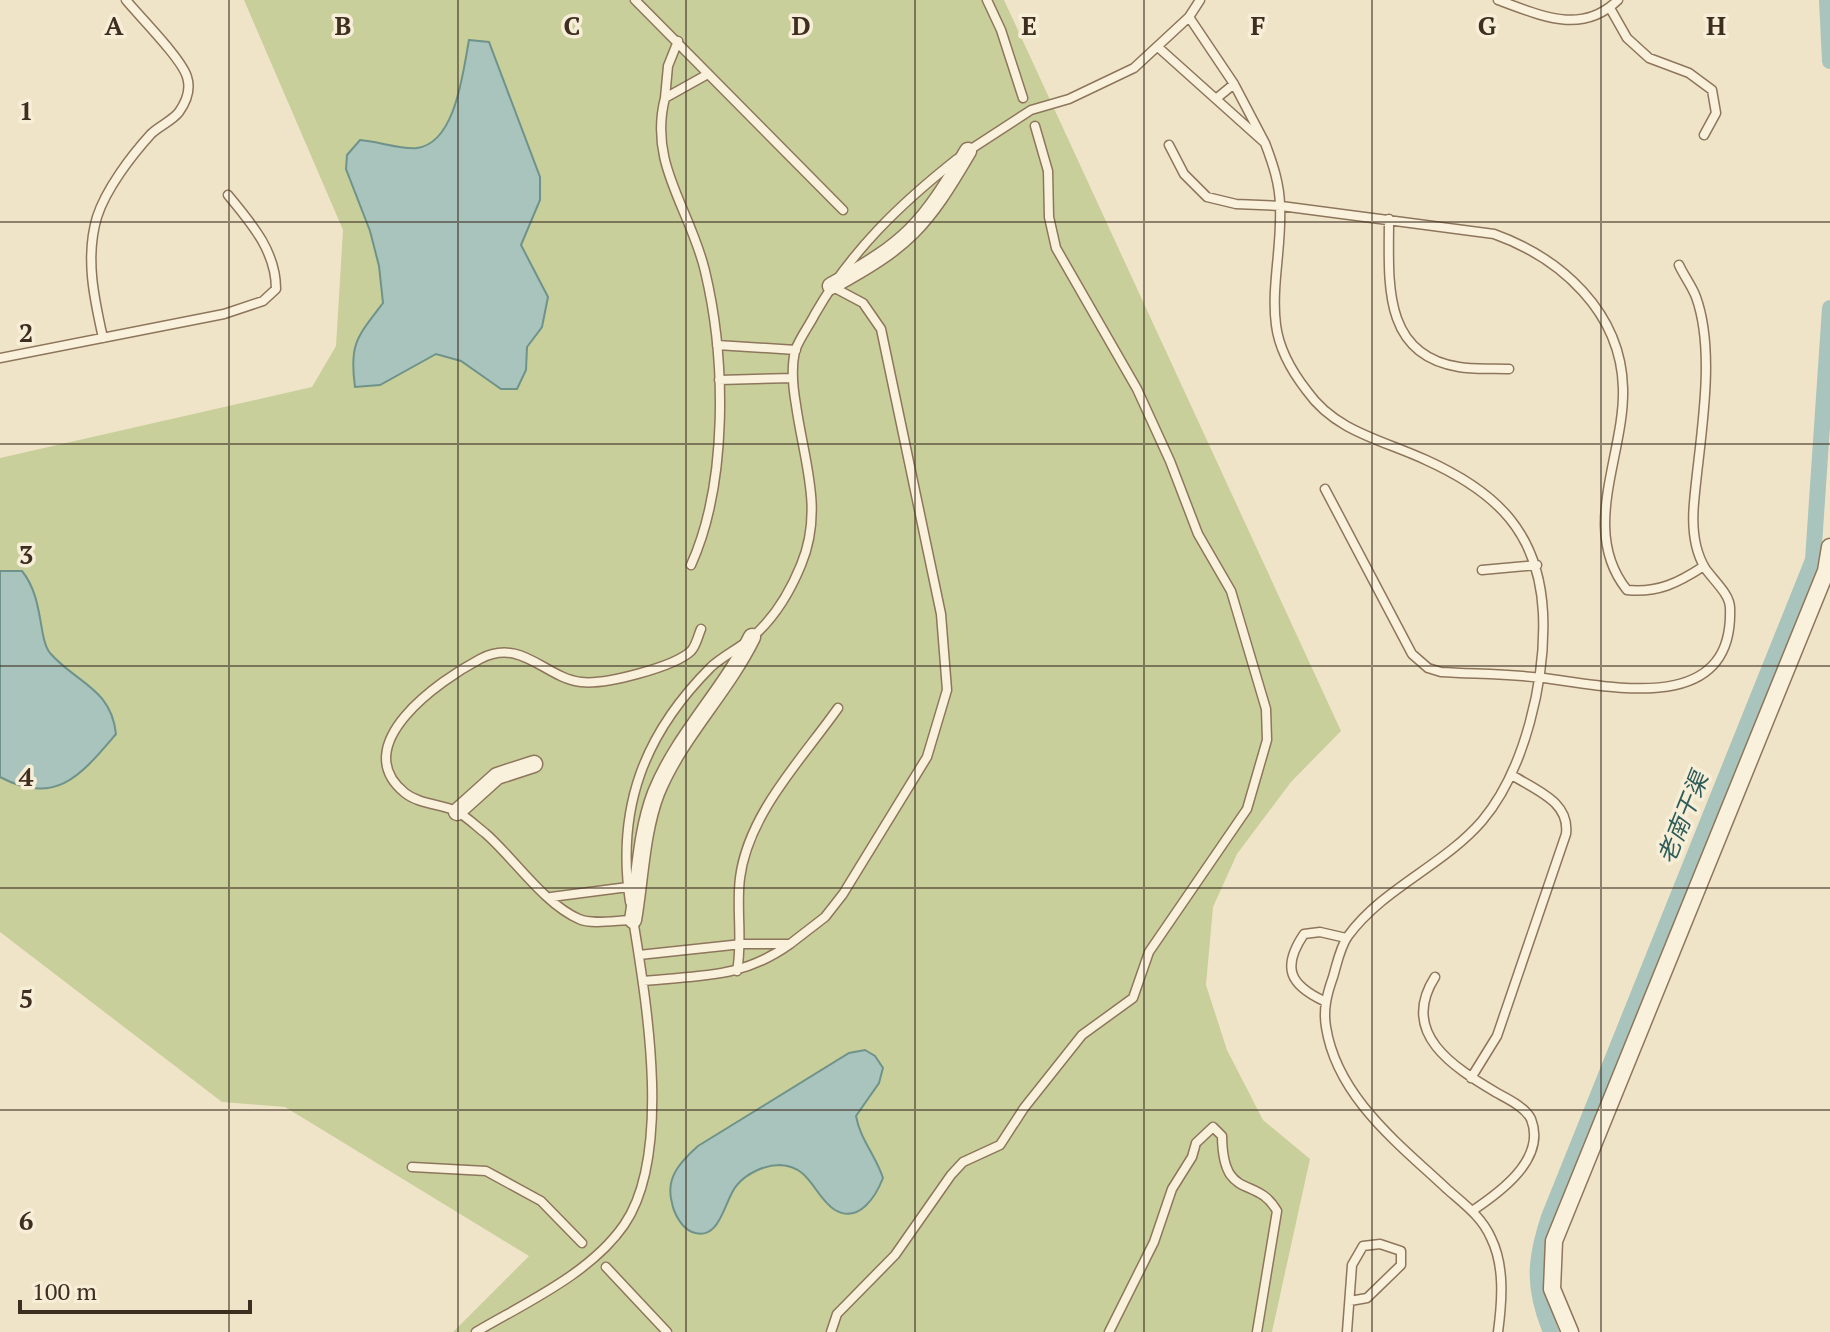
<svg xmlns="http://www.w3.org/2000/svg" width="1830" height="1332" font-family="'PT Serif','Noto Sans SC',serif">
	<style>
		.green { fill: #c9cf9b }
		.water { fill: #a9c4bc; stroke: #6f938a; stroke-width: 2 }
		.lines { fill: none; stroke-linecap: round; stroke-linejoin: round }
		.canal { stroke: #a9c4bc; stroke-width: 16 }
		.lane-casing { stroke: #8d765c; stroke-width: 11 }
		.street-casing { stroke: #8d765c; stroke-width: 19 }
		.lane { stroke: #faf1dc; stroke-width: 8 }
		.street { stroke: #faf1dc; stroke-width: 16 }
		.grid { fill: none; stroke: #3d2e20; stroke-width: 2; stroke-opacity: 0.55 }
		.labels { text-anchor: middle; stroke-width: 7; stroke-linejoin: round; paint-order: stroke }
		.water-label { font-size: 24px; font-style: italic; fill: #2f5d5a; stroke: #f7eed8 }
		.grid-label { font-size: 26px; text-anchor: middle; font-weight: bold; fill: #3d2e20; stroke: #f7eed8; stroke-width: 7; stroke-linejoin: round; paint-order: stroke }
	</style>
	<rect width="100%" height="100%" fill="#f0e4c8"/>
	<path class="green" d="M244 0H1004L1341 731 1291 782 1237 854 1213 907 1206 985 1227 1050 1263 1120 1310 1159 1272 1332H453L529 1256 285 1107 222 1102 0 932V458L312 387 336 346 343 230Z"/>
	<path class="water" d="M469 40 489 42 540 177V200L521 245 548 297 542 327 527 347 526 370 517 389H501L461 361 436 354 380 385 355 387C349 344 357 337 383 303L379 266 370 231 346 169 347 155 360 140C376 141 403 150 417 148 456 143 463 71 469 40Z
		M0 571H22C44 598 38 638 50 653 76 683 111 688 116 734 81 775 56 807 0 777Z
		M865 1050 875 1056 883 1068 879 1083 856 1116C860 1139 876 1156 883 1178 876 1196 859 1224 835 1210 814 1197 811 1166 780 1165 765 1165 747 1173 737 1185 724 1199 721 1243 692 1232 682 1228 674 1214 672 1203 665 1178 680 1162 698 1146L849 1053Z"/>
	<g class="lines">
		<path class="canal" d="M1827 0 1830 61
			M1551 1332C1533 1288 1534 1262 1549 1217L1813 560 1830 308"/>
		<g class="lane-casing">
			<path id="lane" d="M635 0 843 210
				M987 0 1001 30 1023 98
				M1498 0C1540 15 1581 36 1618 0
				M1610 8 1627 38 1649 58 1689 73 1712 90 1716 113 1704 135
				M678 41 668 66 665 98 708 74
				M1159 48 1265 143 1234 84 1189 17
				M665 98C648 164 690 208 705 271 726 359 728 483 691 565
				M1217 98 1234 84
				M1265 143C1273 164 1280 185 1280 207 1282 246 1271 287 1276 325 1279 349 1293 373 1307 391 1336 432 1383 440 1426 460 1497 492 1539 533 1543 613 1546 679 1525 770 1482 821 1443 866 1383 888 1348 936 1340 947 1337 964 1333 977 1327 994 1323 1009 1326 1027 1337 1097 1399 1144 1447 1189 1464 1204 1482 1217 1491 1238 1505 1266 1502 1302 1498 1332
				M1169 145 1184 174 1207 197 1236 204 1281 206 1494 234C1561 258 1621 312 1623 388 1625 455 1579 530 1627 590 1658 593 1678 583 1704 566
				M968 151 1031 110 1069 99 1134 68 1189 17 1200 0
				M1389 219C1389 280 1381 355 1459 367 1475 370 1493 368 1509 369
				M103 338C94 298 85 257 97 217 106 189 131 156 151 134 159 126 172 121 179 112 186 102 191 89 187 77 182 59 140 17 126 0
				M717 345 796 350
				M0 358 224 314 263 301 276 289C276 251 251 223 228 195
				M719 380 793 378
				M1325 489 1412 654 1428 668 1441 672C1475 674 1510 674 1544 678 1613 687 1734 716 1730 608 1730 594 1713 580 1705 568 1693 548 1692 525 1694 503 1699 442 1717 355 1696 297 1692 286 1684 276 1679 265
				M1482 570 1537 565
				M551 897 628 887
				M630 902C616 808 644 734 711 667 723 656 738 649 750 639 773 620 790 592 801 565 824 510 804 462 796 405 793 388 791 368 795 351 799 339 809 326 815 314 851 251 900 204 957 159
				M633 920C618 920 592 925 579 919 544 904 513 857 485 833 476 826 466 816 456 811 440 804 419 804 405 793 346 745 440 680 480 659 522 637 545 678 581 682 605 685 674 667 691 651 696 646 698 636 701 629
				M790 944 825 917 843 894 927 757 947 690 941 614 881 329 863 303 831 286
				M639 955 742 944H790C741 979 701 975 643 981
				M737 971C743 940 736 909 740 878 748 814 802 759 838 708
				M1435 977C1399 1033 1453 1067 1497 1093 1508 1099 1525 1107 1531 1119 1547 1159 1499 1193 1472 1211
				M1324 1001C1290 985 1281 968 1304 934L1320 932 1346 938
				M1471 1078 1497 1036 1566 834C1570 802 1537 791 1512 775
				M412 1167 486 1171 541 1201 582 1243
				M606 1267 667 1332
				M476 1332C525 1303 590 1274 624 1225 673 1154 646 1000 633 919
				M831 1332 837 1314 895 1255 951 1175 963 1162 1000 1145 1024 1108 1082 1035 1133 998 1149 952 1247 809 1267 740 1266 709 1231 591 1198 534 1170 461 1137 389 1056 248 1049 217 1048 171 1035 126
				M1109 1332 1154 1242 1172 1189 1192 1157 1196 1143 1213 1127 1222 1136C1223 1203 1256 1174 1277 1211L1257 1332
				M1347 1332 1352 1265 1363 1246 1380 1244 1401 1251V1265L1367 1298 1350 1301"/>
		</g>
		<g class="street-casing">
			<path id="street" d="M831 286C908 244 924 226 968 151
				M457 812 497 776 534 764
				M633 920C640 879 641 832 656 793 679 736 725 692 752 637
				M1570 1332 1552 1289 1554 1241 1826 571 1830 547"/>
		</g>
		<use href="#lane" class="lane"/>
		<use href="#street" class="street"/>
	</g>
	<path class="grid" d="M229 0V1332M458 0V1332M686 0V1332M915 0V1332M1144 0V1332M1372 0V1332M1601 0V1332M0 222H1830M0 444H1830M0 666H1830M0 888H1830M0 1110H1830"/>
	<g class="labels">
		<g class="water-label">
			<text transform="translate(1683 818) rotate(-68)" y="8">老南干渠</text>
		</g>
	</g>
	<g class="grid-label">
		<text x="114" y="35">A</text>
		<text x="343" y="35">B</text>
		<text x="572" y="35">C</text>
		<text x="801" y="35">D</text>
		<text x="1029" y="35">E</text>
		<text x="1258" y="35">F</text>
		<text x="1487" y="35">G</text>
		<text x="1716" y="35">H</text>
		<text x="26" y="120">1</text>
		<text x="26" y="342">2</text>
		<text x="26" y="564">3</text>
		<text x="26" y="786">4</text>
		<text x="26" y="1008">5</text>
		<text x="26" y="1230">6</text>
	</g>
	<path d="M20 1300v12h230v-12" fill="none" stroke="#3d2e20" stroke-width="4"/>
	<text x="32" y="1300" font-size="24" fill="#3d2e20" stroke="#f7eed8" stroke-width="6" paint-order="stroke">100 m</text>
</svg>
